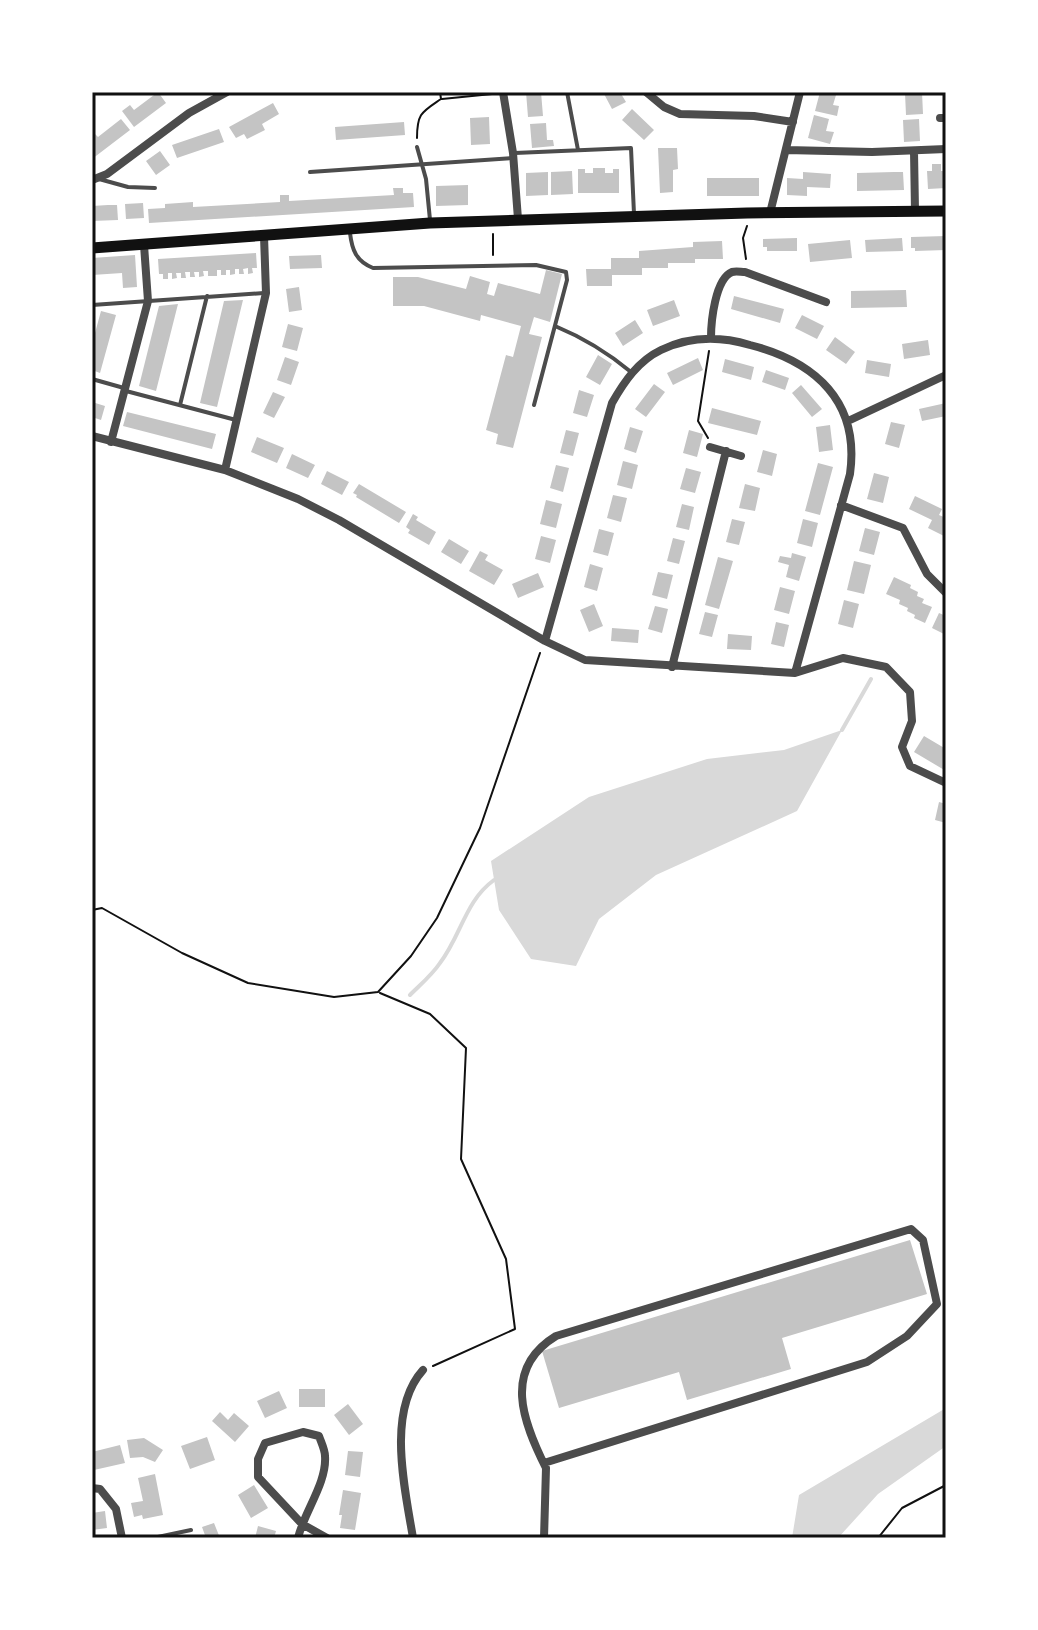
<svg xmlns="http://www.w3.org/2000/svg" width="1038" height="1630" font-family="Rubik,sans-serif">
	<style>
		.water { fill: #d9d9d9 }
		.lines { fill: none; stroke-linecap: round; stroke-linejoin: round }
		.stream { stroke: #d9d9d9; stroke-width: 4 }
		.building { fill: #c4c4c4 }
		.path { stroke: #111; stroke-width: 2 }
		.service { stroke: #4c4c4c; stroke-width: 4 }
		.minor { stroke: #4c4c4c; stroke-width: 8 }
		.secondary { stroke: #111; stroke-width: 11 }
		.neatline { fill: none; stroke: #111; stroke-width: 3 }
	</style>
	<rect width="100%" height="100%" fill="#fff"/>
	<path class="water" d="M842 730 797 811 656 875 599 919 576 966 531 959 499 910 491 861 589 797 707 759 784 750Z
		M946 1408V1446L878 1494 838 1538H792L799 1495Z"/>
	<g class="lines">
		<path class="stream" d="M842 730 871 679
			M410 995C420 985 432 975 440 963 461 936 465 901 494 880"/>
	</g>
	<path class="building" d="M151 92H158L166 103 134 127 122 111 130 105 134 110 154 95Z
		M526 92H541L543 116 528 117Z
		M603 92H620L626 102 612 109Z
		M820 92 836 95 833 105 839 106 837 116 815 111Z
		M922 92 923 114 906 115 905 93Z
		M273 103 279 114 262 124 265 130 247 139 244 134 236 138 229 127Z
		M632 109 654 130 644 140 622 120Z
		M814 115 829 119 826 131 834 132 830 144 808 138Z
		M489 117 490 144 471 145 470 118Z
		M121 119 130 130 92 159V135L94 133 98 137Z
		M919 119 920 141 904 142 903 120Z
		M404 122 405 135 336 140 335 127Z
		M546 123 547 140H553L554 146 532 148 530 124Z
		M219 129 224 142 177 158 172 145Z
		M658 148H677L678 169 673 170V192L660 193Z
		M160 151 170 165 156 175 146 161Z
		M932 164H941V171H946V188L928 189 927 171H932Z
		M593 168H605V173H613V169H619V193H578V169H585V173H593Z
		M572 171 573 194 551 195V172Z
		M548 172V195L526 196V173Z
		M803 172 831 174 830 188 807 187V196L787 195V178L803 179Z
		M894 172H903L904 190 857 191V173Z
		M707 178H759V196H707Z
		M468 185V205L436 206V186Z
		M393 188H403V193H413L414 207 149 223 148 209 165 208V204L193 202V207L280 202V195H289V201L394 195Z
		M143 203 144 218 126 219 125 204Z
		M108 205H117L118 220 92 221V206Z
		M946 236V250L915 251V248H911V237Z
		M797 238V251H767V247H763V239Z
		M902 238 903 251 866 252 865 240Z
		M850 240 852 258 810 262 808 244Z
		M722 241 723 259H695V263H668V268H642V275H612V286H587L586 269H611V258H639V251L693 247V242Z
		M256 253 257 268H252L253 273 248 274V268L243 269 244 274H239V269H235V274L230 275V270H226V275H221V270H217V276H208V271H203L204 276 199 277V272H194L195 277H190V272H185L186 278H181V273H176L177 278 172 279V273H168V279H163V274H159L158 259Z
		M135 255 137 287 123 288 122 273 92 275V258Z
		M321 255 322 268 290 269 289 256Z
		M546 270 562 274 550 322 534 317 529 334 542 337 513 448 496 444 498 434 486 430 506 355 513 357 521 326 481 315 480 321 424 306H393V277H418L466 289 470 276 490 282 487 294 494 296 498 283 540 294Z
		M299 287 302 310 289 312 286 289Z
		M906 290 907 307 851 308V291Z
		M734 296 784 309 780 323 731 309Z
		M243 300 217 407 200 403 224 301Z
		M674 300 680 316 653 326 647 310Z
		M178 304 156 391 139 386 159 306Z
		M101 311 116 315 100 373 92 370V344Z
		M802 315 824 326 817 339 795 328Z
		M635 320 643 333 623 346 615 333Z
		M288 324 303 328 297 351 282 347Z
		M835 337 855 352 846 364 826 350Z
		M928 340 930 355 904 359 902 344Z
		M598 355 612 364 600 385 586 377Z
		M285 357 299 362 291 385 277 380Z
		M698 358 703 370 673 385 667 373Z
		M725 359 754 367 751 380 722 372Z
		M867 360 891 364 889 377 865 373Z
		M766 370 789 378 785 390 762 382Z
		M654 384 665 392 646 417 635 409Z
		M801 385 822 409 812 417 792 393Z
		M579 390 594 395 587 417 573 413Z
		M273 392 285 397 274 418 263 413Z
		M92 402 105 406 101 420 92 417Z
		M946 403V416L922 421 919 409Z
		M712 408 761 421 757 435 708 423Z
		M127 412 216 434 212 449 123 426Z
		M891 422 905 425 899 448 885 444Z
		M830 425 833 450 819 452 816 427Z
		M630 427 643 431 636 453 624 449Z
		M566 430 579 433 573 456 560 453Z
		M689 430 703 434 697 457 683 453Z
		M257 437 284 448 277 463 251 452Z
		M763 450 777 454 772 476 757 472Z
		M292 454 315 465 308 478 286 468Z
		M623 461 638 465 632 489 617 485Z
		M818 463 833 467 820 515 805 511Z
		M556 465 569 468 563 492 550 488Z
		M686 468 701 472 695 493 680 489Z
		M327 471 349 482 342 495 321 484Z
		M874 473 889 477 883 503 867 499Z
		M359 484 406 512 399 523 356 497 357 495 353 493Z
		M745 484 760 488 755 511 739 508Z
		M613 495 627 498 621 522 607 518Z
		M915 496 942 509 939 515 946 518V537L928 528 932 520 909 509Z
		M546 500 562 504 556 528 540 524Z
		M682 504 694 507 689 530 676 527Z
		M413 514 418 517 416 520 436 532 429 545 408 533 410 530 406 527Z
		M732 519 745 522 739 545 726 542Z
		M803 519 818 523 812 547 797 543Z
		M865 528 880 532 874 555 859 551Z
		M599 529 614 533 608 556 593 552Z
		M541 536 556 540 550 563 535 559Z
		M673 538 685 541 679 564 667 561Z
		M449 539 469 551 461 564 441 552Z
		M480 551 488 555 485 560 503 570 494 585 469 571Z
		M792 553 806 557 799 581 786 577 789 565 778 562 780 556 791 558Z
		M718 557 733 561 719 609 705 605Z
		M854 561 871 565 864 594 847 590Z
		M590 564 603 568 597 591 584 587Z
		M658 572 673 575 667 599 652 595Z
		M538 573 544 587 518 598 512 584Z
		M894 577 911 585 910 588 918 592 917 596 924 599 922 603 932 607 925 623 914 618 915 615 907 611 908 608 899 604 900 600 886 594Z
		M780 587 795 591 789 614 774 610Z
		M844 600 859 604 853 628 838 624Z
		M594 604 603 626 589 632 580 610Z
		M655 606 668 609 662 633 648 629Z
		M705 612 718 615 712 637 699 634Z
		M939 613 946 616V635L932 628Z
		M776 622 789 625 784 647 771 644Z
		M612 628 639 630 638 643 611 641Z
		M728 634 752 636 751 650 727 649Z
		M924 736 946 749V771L914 752Z
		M939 802 946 804V823L935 820Z
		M910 1240 927 1294 782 1338 791 1369 687 1400 679 1372 559 1408 542 1351Z
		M299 1389H325V1407H299Z
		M279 1391 287 1408 265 1418 257 1401Z
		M348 1404 363 1424 349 1435 334 1415Z
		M220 1412 228 1420 234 1413 249 1426 235 1442 212 1421Z
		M207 1437 215 1460 190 1469 181 1446Z
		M144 1438 163 1450 155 1462 143 1457 130 1458 127 1440Z
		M120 1445 125 1463 94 1470 92 1452Z
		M348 1451 363 1452 360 1477 345 1475Z
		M155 1474 163 1515 143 1519 142 1515 134 1517 131 1503 143 1501 138 1478Z
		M254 1485 268 1508 251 1518 238 1495Z
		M343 1490 361 1493 355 1530 340 1528 342 1515H339Z
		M105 1511 107 1528 92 1530V1513Z
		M214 1523 220 1538H206L202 1527Z
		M258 1526 276 1531 274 1538H255Z"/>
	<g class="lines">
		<path class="path" d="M92 94 95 92
			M442 99 492 94
			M417 138C417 113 422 112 441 99L440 92
			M493 234V255
			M746 259 743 238 747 226
			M708 438 698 421 709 351
			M92 910 102 908 182 953 248 983 334 997 378 992 411 956 437 918 480 828 540 653
			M380 993 430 1014 466 1048 461 1159 506 1259 515 1329 433 1366
			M878 1538 902 1508 946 1485"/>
		<path class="service" d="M567 92 578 150
			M417 147 426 179 430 220
			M515 153 631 148 634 214
			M310 172 513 158
			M99 179 128 187 155 188
			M350 233C352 250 356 261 373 268L536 265 566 272 567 280 534 405
			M92 305 264 293
			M555 326C584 338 607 352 631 372
			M92 379 124 388
			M126 391 236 420
			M180 405 207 296
			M153 1538 191 1530"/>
		<path class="minor" d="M503 92 513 153 518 219
			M646 92 664 107 680 114 754 116 793 122
			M940 118H946
			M786 150 872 152 946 149
			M914 151 915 211
			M92 180 107 174 189 113 227 92
			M770 213 800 92
			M711 338C711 322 715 279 732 272 736 271 741 272 745 272L826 302
			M848 421 946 375
			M92 436 225 470 298 499 339 520 545 641 585 660 795 673 850 474C860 402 816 362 750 345 720 336 690 336 661 350 638 361 624 382 612 403L545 641
			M111 442 148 301 144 245
			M710 447 741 456
			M225 470 266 293 264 236
			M841 505 903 528 927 574 946 593
			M672 667 726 451
			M795 673 843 658 886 667 910 692 912 721 902 747 910 766 946 783
			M544 1463 867 1362 907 1336 937 1304 923 1240 911 1229 556 1336C502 1369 523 1422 546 1468L544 1538
			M92 1488 100 1489 116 1509 122 1538
			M298 1538C304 1512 327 1483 325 1456 325 1450 321 1442 319 1436L303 1432 265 1443 258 1459V1477L302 1524 327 1538
			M413 1538C405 1489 386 1411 423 1370"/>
		<path class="secondary" d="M92 248 430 223 747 213 946 211"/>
	</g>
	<rect width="1038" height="1630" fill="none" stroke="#ffffff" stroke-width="188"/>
	<rect x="94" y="94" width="850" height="1442" class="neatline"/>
</svg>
